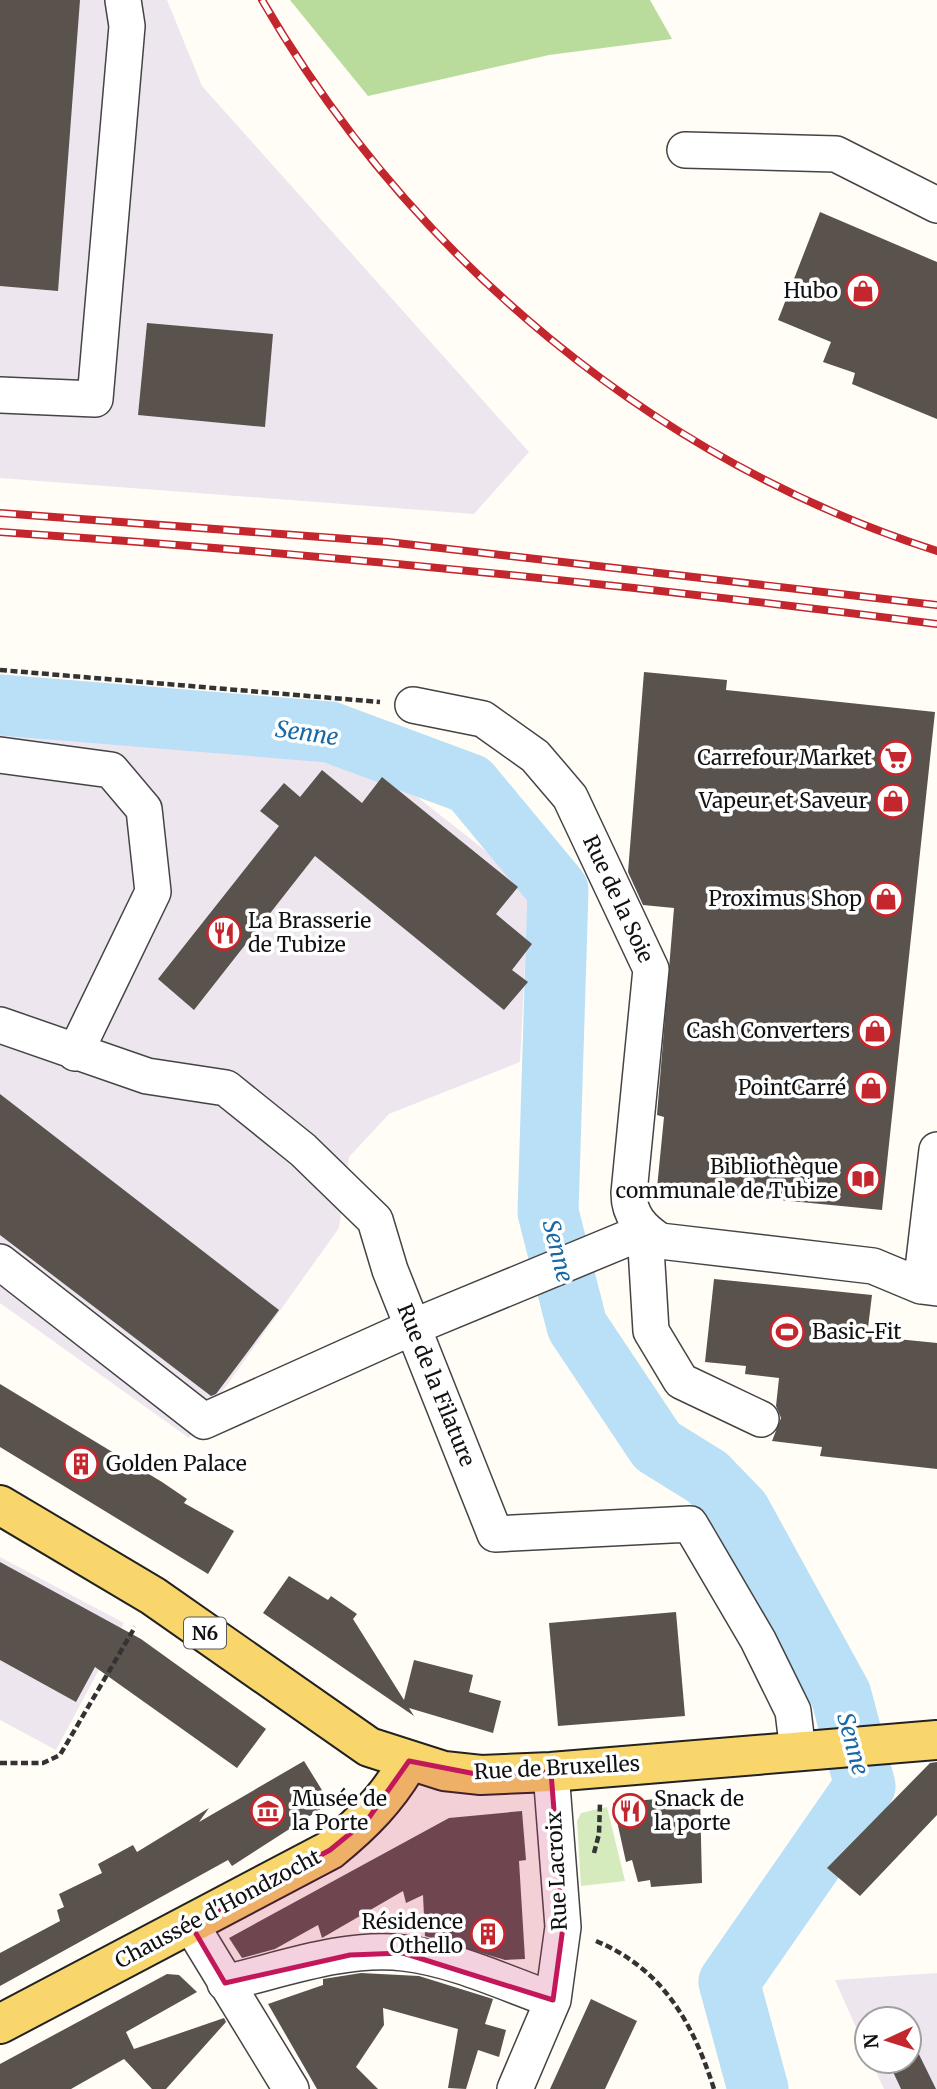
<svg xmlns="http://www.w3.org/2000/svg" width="937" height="2089" font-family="Merriweather,serif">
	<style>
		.industrial { fill: #eee6ef }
		.green { fill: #d5ebbd }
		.forest { fill: #b9dc9c }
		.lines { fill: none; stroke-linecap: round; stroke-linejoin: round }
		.river { stroke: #b9e0f7; stroke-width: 61 }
		.building { fill: #5a524d }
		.minor-casing { stroke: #444; stroke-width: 38 }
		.major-casing { stroke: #222; stroke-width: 42 }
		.path { stroke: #333; stroke-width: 4.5; stroke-dasharray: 7 3.5; stroke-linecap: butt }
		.minor { stroke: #fff; stroke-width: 35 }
		.major { stroke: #f9d66b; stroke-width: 38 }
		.rail-casing { stroke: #c4262e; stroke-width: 8 }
		.rail { stroke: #fff; stroke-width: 5; stroke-dasharray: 16; stroke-linecap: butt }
		.marked { fill: #c2185b; fill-opacity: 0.2; stroke: #c2185b; stroke-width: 5; stroke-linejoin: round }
		.labels { text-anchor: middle; stroke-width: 7; stroke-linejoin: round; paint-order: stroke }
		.shield { fill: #fff; stroke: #585858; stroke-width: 2 }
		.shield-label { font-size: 19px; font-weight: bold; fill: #111 }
		.poi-label { font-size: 21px; fill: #111; stroke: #fff; text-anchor: end }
		.street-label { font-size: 21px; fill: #111; stroke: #fff }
		.water-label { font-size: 23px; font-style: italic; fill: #1768a6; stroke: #fff }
	</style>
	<rect width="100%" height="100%" fill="#fffdf5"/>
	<path class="industrial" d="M0 0H167L202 86 529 452 474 514 0 478Z
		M0 732 374 763 529 885 520 1062 389 1114 349 1157 339 1228 189 1438 0 1303Z
		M0 1557 124 1623 56 1750 0 1720Z
		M937 1973V2089H884L871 2061H909V2019H867V2052L835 1980Z"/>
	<path class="green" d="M607 1807 625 1881 581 1886 577 1821 581 1813Z"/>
	<path class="forest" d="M290 0H650L672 39 549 55 368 96Z"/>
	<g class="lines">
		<path class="river" d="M0 705 330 732 470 784 558 890 548 1212 577 1326 657 1446 707 1477 740 1511 841 1695 865 1786 729 1982 758 2089"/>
	</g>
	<path class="building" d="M0 0H80L58 291 0 286Z
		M820 212 937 262V419L852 384 855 373 823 362 831 342 778 320Z
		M147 323 273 334 265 427 138 415Z
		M644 672 727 680 726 690 935 712 882 1210 657 1188 664 1117 657 1115 674 908 643 905 628 872Z
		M322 770 362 803 382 777 518 887 496 914 532 944 512 970 528 982 504 1010 315 856 194 1010 158 979 279 826 260 811 284 783 300 797Z
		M0 1094 279 1310 216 1394 211 1396 0 1235Z
		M714 1279 872 1295 867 1336 937 1343V1469L820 1456 822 1447 772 1441 781 1418 776 1406 779 1378 745 1374 746 1366 705 1362Z
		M0 1384 162 1482 187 1499 184 1503 234 1531 208 1574 0 1447Z
		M0 1562 141 1639 266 1729 237 1768 95 1667 76 1702 0 1660Z
		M289 1576 328 1600 331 1596 357 1614 353 1619 404 1700 414 1660 473 1675 469 1692 501 1701 493 1733 409 1708 414 1716 263 1613Z
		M676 1612 685 1716 558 1726 549 1623Z
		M304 1761 330 1803 232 1866 228 1860 0 1986V1953L60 1921 57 1910 64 1907 59 1894 102 1873 98 1864 133 1845 137 1852 209 1808 199 1822Z
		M937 1762V1815L860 1896 827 1868 930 1763Z
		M700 1795 702 1883 651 1887 650 1880 638 1882 632 1860 626 1862 613 1803Z
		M522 1811 526 1860 519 1861 525 1959 505 1960 425 1936 423 1895 406 1903 403 1891 322 1938 318 1925 275 1949 242 1958 229 1938 449 1818Z
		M361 1973 419 1976 493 1999 485 2024 506 2030 499 2057 478 2050 466 2089 448 2088 458 2029 383 2008 384 2025 356 2067 378 2089H317L268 2004 323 1985V1979Z
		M167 1974 179 1975 197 1992 126 2032 134 2049 224 2018 226 2022 166 2089H152L124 2059 71 2089H0V2064Z
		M591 1999 637 2021 605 2089H550Z
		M909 2034 936 2089H901L888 2061H909Z"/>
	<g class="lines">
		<g class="minor-casing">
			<path id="minor" d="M685 150 836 154 937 205
				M0 395 95 399 127 26 123 0
				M413 705 483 719 535 756 570 797 651 969 629 1193C629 1216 642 1229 660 1241L873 1266 921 1286 937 1288
				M0 755 111 770 144 809 153 892 75 1053
				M0 1025 147 1076 226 1088 303 1150 375 1220 390 1270 495 1534 690 1524 758 1640 793 1711 798 1752
				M0 1262 204 1421 413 1327 645 1231 651 1331 681 1381 761 1419
				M921 1286 937 1150
				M191 1925 291 2089
				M225 1983C281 1970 345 1946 404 1953 455 1959 505 1983 553 2000
				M515 2089 553 2000 563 1927 551 1772"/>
		</g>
		<g class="major-casing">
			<path id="major" d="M0 1505 153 1596 369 1747 444 1771 481 1775 551 1772 937 1740
				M0 2024 330 1850C363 1823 388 1798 409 1761"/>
		</g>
		<path class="path" d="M0 670 380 702
			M0 1763H43L60 1755 135 1627
			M594 1853 599 1834 600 1803
			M596 1941C663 1969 693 2023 714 2089"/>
		<use href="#minor" class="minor"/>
		<use href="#major" class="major"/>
		<g class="rail-casing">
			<path id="rail" d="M262 0C411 257 653 460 937 551
				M0 513 388 542 937 605
				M0 532C313 553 626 584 937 624"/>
		</g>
		<use href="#rail" class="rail"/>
	</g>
	<path class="marked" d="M409 1761 481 1775 551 1772 563 1927 553 2000 403 1953 350 1955 225 1983 191 1925 330 1850 368 1819Z"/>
	<defs>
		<g id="shop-ring" transform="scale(1.75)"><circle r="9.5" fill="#fff" stroke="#c4262e" stroke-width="1.5"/><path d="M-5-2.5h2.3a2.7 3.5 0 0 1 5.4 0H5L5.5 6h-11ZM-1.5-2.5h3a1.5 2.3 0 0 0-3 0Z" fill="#c4262e"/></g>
		<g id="supermarket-ring" transform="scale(1.75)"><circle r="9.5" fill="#fff" stroke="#c4262e" stroke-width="1.5"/><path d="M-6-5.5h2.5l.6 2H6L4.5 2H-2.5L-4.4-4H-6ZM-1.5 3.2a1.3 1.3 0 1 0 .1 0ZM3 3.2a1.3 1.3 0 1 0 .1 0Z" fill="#c4262e"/></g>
		<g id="restaurant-ring" transform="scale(1.75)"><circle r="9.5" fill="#fff" stroke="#c4262e" stroke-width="1.5"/><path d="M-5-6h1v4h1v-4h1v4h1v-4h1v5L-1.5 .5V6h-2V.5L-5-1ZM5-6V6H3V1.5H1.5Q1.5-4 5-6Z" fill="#c4262e"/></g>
		<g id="library-ring" transform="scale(1.75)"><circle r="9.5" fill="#fff" stroke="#c4262e" stroke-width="1.5"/><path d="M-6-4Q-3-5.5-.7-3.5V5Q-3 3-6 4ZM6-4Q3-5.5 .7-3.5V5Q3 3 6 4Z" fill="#c4262e"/></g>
		<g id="stadium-ring" transform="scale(1.75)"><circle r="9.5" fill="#fff" stroke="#c4262e" stroke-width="1.5"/><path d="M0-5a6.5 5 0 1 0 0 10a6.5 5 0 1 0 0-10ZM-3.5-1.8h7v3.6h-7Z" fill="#c4262e"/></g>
		<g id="building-ring" transform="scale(1.75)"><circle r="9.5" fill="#fff" stroke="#c4262e" stroke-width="1.5"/><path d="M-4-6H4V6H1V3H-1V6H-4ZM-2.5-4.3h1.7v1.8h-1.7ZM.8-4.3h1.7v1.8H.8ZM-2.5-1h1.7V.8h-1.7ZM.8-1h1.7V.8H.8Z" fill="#c4262e"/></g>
		<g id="museum-ring" transform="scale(1.75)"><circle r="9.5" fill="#fff" stroke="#c4262e" stroke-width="1.5"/><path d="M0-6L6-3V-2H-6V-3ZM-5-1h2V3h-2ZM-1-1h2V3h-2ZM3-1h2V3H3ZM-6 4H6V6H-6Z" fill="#c4262e"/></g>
	</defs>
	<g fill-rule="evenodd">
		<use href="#shop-ring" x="863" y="291"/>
		<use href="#supermarket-ring" x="896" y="758"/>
		<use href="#shop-ring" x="893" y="801"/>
		<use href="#shop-ring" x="886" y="899"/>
		<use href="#restaurant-ring" x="224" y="933"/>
		<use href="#shop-ring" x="875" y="1031"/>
		<use href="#shop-ring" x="871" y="1088"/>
		<use href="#library-ring" x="863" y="1179"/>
		<use href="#stadium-ring" x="787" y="1332"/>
		<use href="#building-ring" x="81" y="1464"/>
		<use href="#museum-ring" x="268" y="1811"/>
		<use href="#restaurant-ring" x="630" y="1811"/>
		<use href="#building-ring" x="488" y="1934"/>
	</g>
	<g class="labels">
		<rect class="shield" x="184" y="1617.5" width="42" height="31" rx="5"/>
		<g class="shield-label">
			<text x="205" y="1640">N6</text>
		</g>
		<g class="poi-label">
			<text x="838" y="298">Hubo</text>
			<text x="872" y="765">Carrefour Market</text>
			<text x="868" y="808">Vapeur et Saveur</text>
			<text x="862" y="906">Proximus Shop</text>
			<text x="248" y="928" text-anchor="start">La Brasserie<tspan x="248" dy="24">de Tubize</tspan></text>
			<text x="850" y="1038">Cash Converters</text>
			<text x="846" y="1095">PointCarré</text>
			<text x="838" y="1174">Bibliothèque<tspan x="838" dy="24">communale de Tubize</tspan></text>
			<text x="812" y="1339" text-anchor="start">Basic-Fit</text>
			<text x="106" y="1471" text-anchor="start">Golden Palace</text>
			<text x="292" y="1806" text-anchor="start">Musée de<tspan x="292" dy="24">la Porte</tspan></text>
			<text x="654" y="1806" text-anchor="start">Snack de<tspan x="654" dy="24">la porte</tspan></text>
			<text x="463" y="1929">Résidence<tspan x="463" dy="24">Othello</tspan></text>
		</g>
		<g class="street-label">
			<text transform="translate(618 899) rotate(65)" y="7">Rue de la Soie</text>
			<text transform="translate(436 1385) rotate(68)" y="7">Rue de la Filature</text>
			<text transform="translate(557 1768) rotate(-3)" y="7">Rue de Bruxelles</text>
			<text transform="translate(557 1871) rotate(-93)" y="7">Rue Lacroix</text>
			<text transform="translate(218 1909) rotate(-28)" y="7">Chaussée d'Hondzocht</text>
		</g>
		<g class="water-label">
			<text transform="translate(307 733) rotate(8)" y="8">Senne</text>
			<text transform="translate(558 1251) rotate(76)" y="8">Senne</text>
			<text transform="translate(853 1744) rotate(75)" y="8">Senne</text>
		</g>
	</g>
	<g transform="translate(888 2040) rotate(266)"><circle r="33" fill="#ffffff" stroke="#a0a0a0" stroke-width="2"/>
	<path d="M0-5L12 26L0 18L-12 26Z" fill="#c4262e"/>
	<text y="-10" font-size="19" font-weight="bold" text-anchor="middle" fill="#111111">N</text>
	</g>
</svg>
